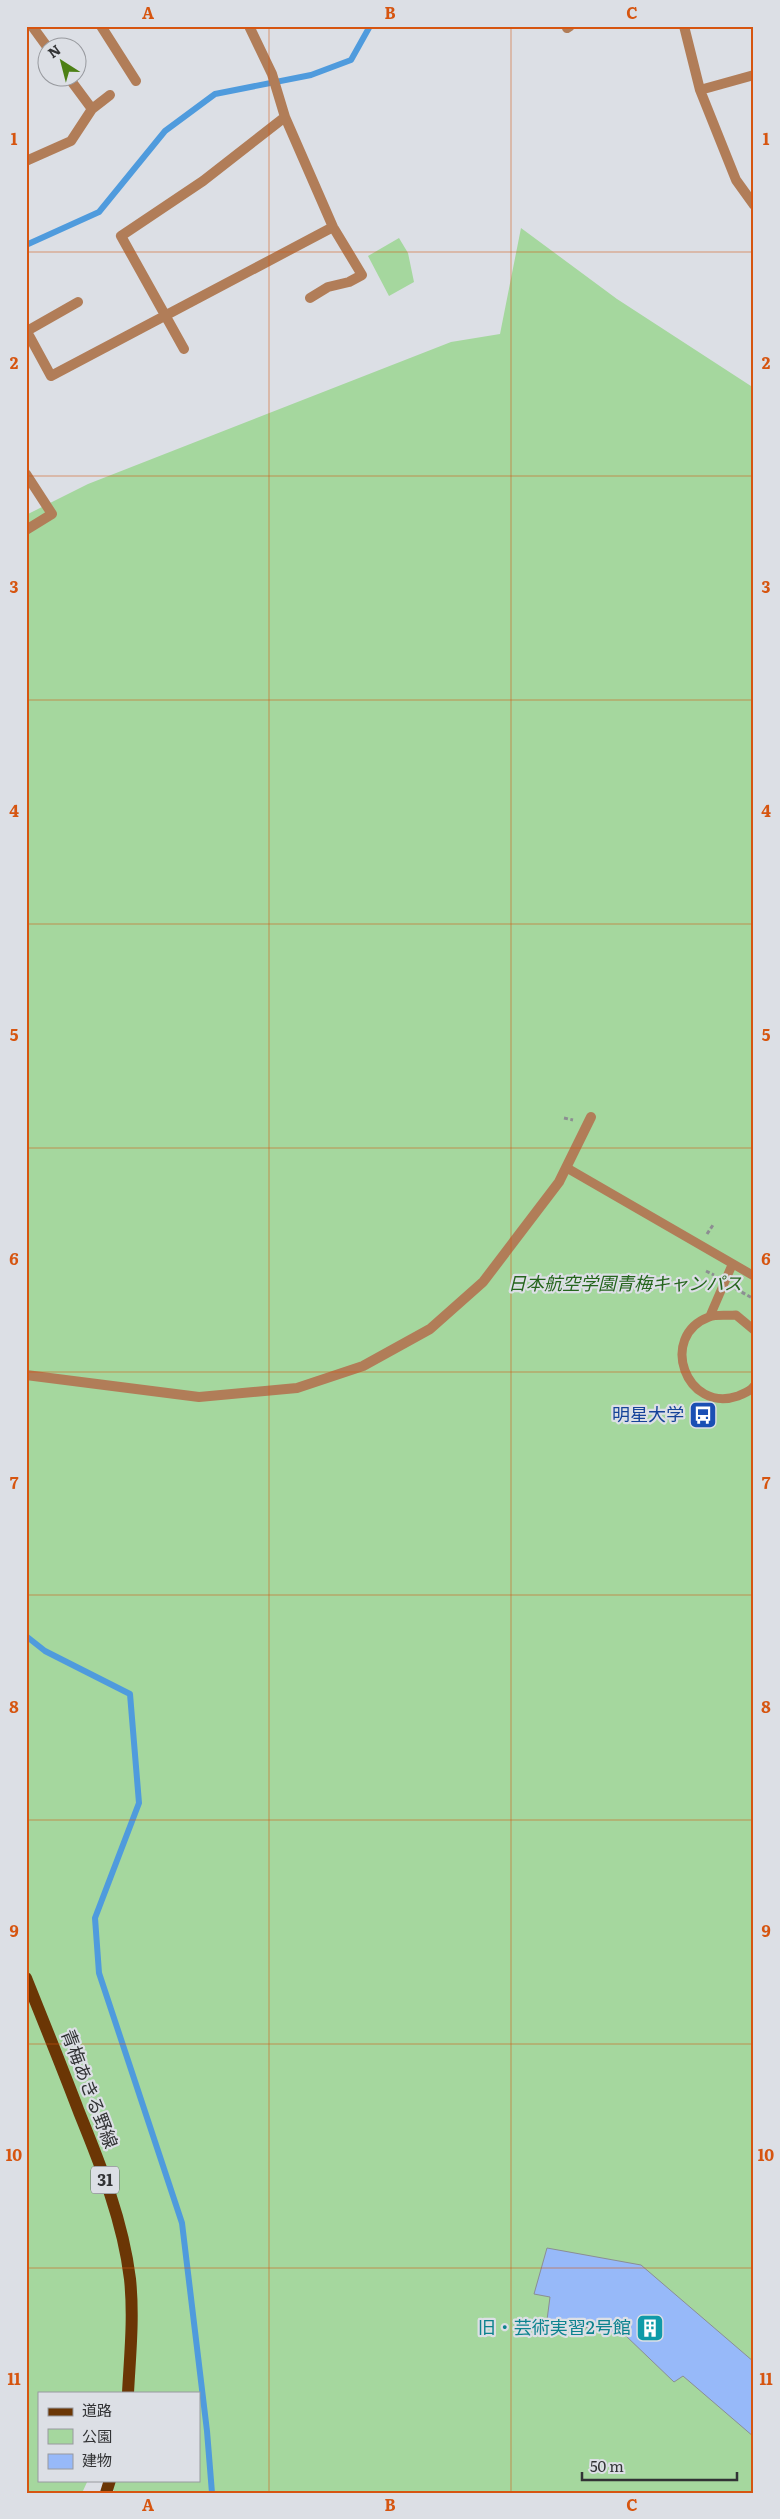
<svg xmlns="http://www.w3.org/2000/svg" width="780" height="2519" font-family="Literata,'Noto Sans JP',serif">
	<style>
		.green { fill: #a5d79e }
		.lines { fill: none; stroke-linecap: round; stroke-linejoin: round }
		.stream { stroke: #4f9bdd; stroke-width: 6 }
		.building { fill: #97b9f9; stroke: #8b8e93 }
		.path { stroke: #8c8e92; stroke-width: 3; stroke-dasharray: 4 2.5; stroke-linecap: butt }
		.service { stroke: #b17d58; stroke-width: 9 }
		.minor { stroke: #b17d58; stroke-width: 10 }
		.primary { stroke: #6b3605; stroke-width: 12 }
		.grid { fill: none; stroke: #d65510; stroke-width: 1; stroke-opacity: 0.55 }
		.labels { text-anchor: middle; stroke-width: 4.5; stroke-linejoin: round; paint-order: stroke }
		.shield { fill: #dcdfe5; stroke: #65676a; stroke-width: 1 }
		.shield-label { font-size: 16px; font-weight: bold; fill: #323335 }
		.park-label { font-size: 18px; font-style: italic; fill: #25651d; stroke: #dcdfe5 }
		.transit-label { font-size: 18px; fill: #164399; stroke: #dcdfe5; text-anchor: end }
		.street-label { font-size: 18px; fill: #323335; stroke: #dcdfe5 }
		.culture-label { font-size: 18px; fill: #0d838f; stroke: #dcdfe5; text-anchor: end }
		.neatline { fill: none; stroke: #d65510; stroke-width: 2 }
		.grid-label { font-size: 16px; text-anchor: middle; font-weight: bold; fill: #d65510 }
	</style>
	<rect width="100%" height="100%" fill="#dcdfe5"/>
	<path class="green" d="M521 228 617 299 754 388V2493H115L108 2480H199V2393H39V2480H88L82 2493H26V515L88 484 451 342 500 334Z
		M399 238 408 253 414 282 389 296 368 256Z"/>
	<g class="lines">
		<path class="stream" d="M26 245 99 212 165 131 215 94 311 75 351 60 370 26
			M26 1636 45 1651 130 1694 139 1803 95 1918 99 1973 182 2223 207 2431 212 2493"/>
	</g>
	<path class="building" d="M547 2248 641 2265 754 2362V2437L683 2376 674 2382 625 2335 547 2320 550 2297 534 2294Z"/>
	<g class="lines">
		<path class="path" d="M564 1118 573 1120
			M707 1234 713 1225
			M706 1271 714 1275
			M736 1289 754 1299"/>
		<path class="service" d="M567 1168 754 1276
			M710 1316 732 1265
			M754 1330 736 1315C727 1316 716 1314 709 1317 658 1336 686 1414 738 1396 744 1393 750 1392 754 1386"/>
		<path class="minor" d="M32 26 48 48
			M101 26 136 81
			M249 26 272 74 285 117 333 227 362 275 349 282 328 287 310 298
			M684 26 700 90 736 180 754 205
			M567 28 570 26
			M700 90 754 75
			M92 109 110 95
			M26 161 71 141 92 109 69 78
			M26 330 51 376 333 227
			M27 331 78 302
			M184 349 121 236 203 181 285 117
			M26 474 52 514 26 530
			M26 1375 199 1397 297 1388 363 1366 430 1329 483 1282 559 1182 591 1117"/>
		<path class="primary" d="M26 1978C44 2023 62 2067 79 2112 101 2166 123 2221 130 2279 134 2317 130 2355 128 2393
			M106 2493 110 2480"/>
	</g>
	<path class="grid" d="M269 26V2493M511 26V2493M26 252H754M26 476H754M26 700H754M26 924H754M26 1148H754M26 1372H754M26 1595H754M26 1820H754M26 2044H754M26 2268H754"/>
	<defs>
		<g id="bus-square" transform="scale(1.4375)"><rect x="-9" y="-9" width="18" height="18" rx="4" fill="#1a4fb4" stroke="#dcdfe5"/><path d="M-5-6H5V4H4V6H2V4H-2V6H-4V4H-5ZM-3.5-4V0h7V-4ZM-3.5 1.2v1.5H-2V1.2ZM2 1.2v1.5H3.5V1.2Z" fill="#fff"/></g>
		<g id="building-square" transform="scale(1.4375)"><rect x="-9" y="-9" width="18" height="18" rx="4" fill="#0f9aa8" stroke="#dcdfe5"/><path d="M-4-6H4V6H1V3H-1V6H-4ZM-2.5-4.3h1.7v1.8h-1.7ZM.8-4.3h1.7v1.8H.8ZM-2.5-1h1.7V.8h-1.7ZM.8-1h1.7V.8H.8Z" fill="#fff"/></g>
	</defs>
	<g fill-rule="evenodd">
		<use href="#bus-square" x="703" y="1415"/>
		<use href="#building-square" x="650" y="2328"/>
	</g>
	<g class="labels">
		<rect class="shield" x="91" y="2166.5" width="28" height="27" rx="4"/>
		<g class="shield-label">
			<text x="105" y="2186">31</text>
		</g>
		<g class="park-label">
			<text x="625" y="1290">日本航空学園青梅キャンパス</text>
		</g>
		<g class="transit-label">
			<text x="684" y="1421">明星大学</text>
		</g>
		<g class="street-label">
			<text transform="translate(89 2089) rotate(69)" y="6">青梅あきる野線</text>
		</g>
		<g class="culture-label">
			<text x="631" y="2334">旧・芸術実習2号館</text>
		</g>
	</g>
	<rect width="780" height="2519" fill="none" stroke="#dcdfe5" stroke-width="55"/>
	<rect x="38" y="2392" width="162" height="90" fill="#dcdfe5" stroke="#989a9f"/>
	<rect x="48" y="2408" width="25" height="8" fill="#6b3605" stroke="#989a9f"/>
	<text x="82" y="2416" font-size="15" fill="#323335">道路</text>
	<rect x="48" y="2429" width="25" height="15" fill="#a5d79e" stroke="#989a9f"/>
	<text x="82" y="2442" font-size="15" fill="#323335">公園</text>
	<rect x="48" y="2454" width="25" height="15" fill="#97b9f9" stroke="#989a9f"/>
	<text x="82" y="2466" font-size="15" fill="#323335">建物</text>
	<g transform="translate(62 62) rotate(324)"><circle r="24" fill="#dcdfe5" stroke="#989a9f"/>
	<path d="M0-4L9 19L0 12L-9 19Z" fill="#4c8015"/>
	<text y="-8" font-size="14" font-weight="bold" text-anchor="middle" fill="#323335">N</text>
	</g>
	<path d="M582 2472v8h155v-8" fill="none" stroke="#323335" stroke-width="2.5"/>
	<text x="590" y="2472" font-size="15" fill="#323335" stroke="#dcdfe5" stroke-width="4" paint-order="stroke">50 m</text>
	<rect x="28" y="28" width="724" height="2464" class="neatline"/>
	<g class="grid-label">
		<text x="148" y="19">A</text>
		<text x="390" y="19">B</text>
		<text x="632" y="19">C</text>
		<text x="14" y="145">1</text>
		<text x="766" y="145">1</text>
		<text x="14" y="369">2</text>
		<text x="766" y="369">2</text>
		<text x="14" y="593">3</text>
		<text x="766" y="593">3</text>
		<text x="14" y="817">4</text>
		<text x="766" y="817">4</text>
		<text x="14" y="1041">5</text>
		<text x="766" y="1041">5</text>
		<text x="14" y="1265">6</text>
		<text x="766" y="1265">6</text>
		<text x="14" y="1489">7</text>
		<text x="766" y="1489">7</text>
		<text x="14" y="1713">8</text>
		<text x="766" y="1713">8</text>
		<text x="14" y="1937">9</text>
		<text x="766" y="1937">9</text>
		<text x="14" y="2161">10</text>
		<text x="766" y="2161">10</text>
		<text x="14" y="2385">11</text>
		<text x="766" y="2385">11</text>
		<text x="148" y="2511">A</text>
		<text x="390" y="2511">B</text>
		<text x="632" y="2511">C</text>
	</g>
</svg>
